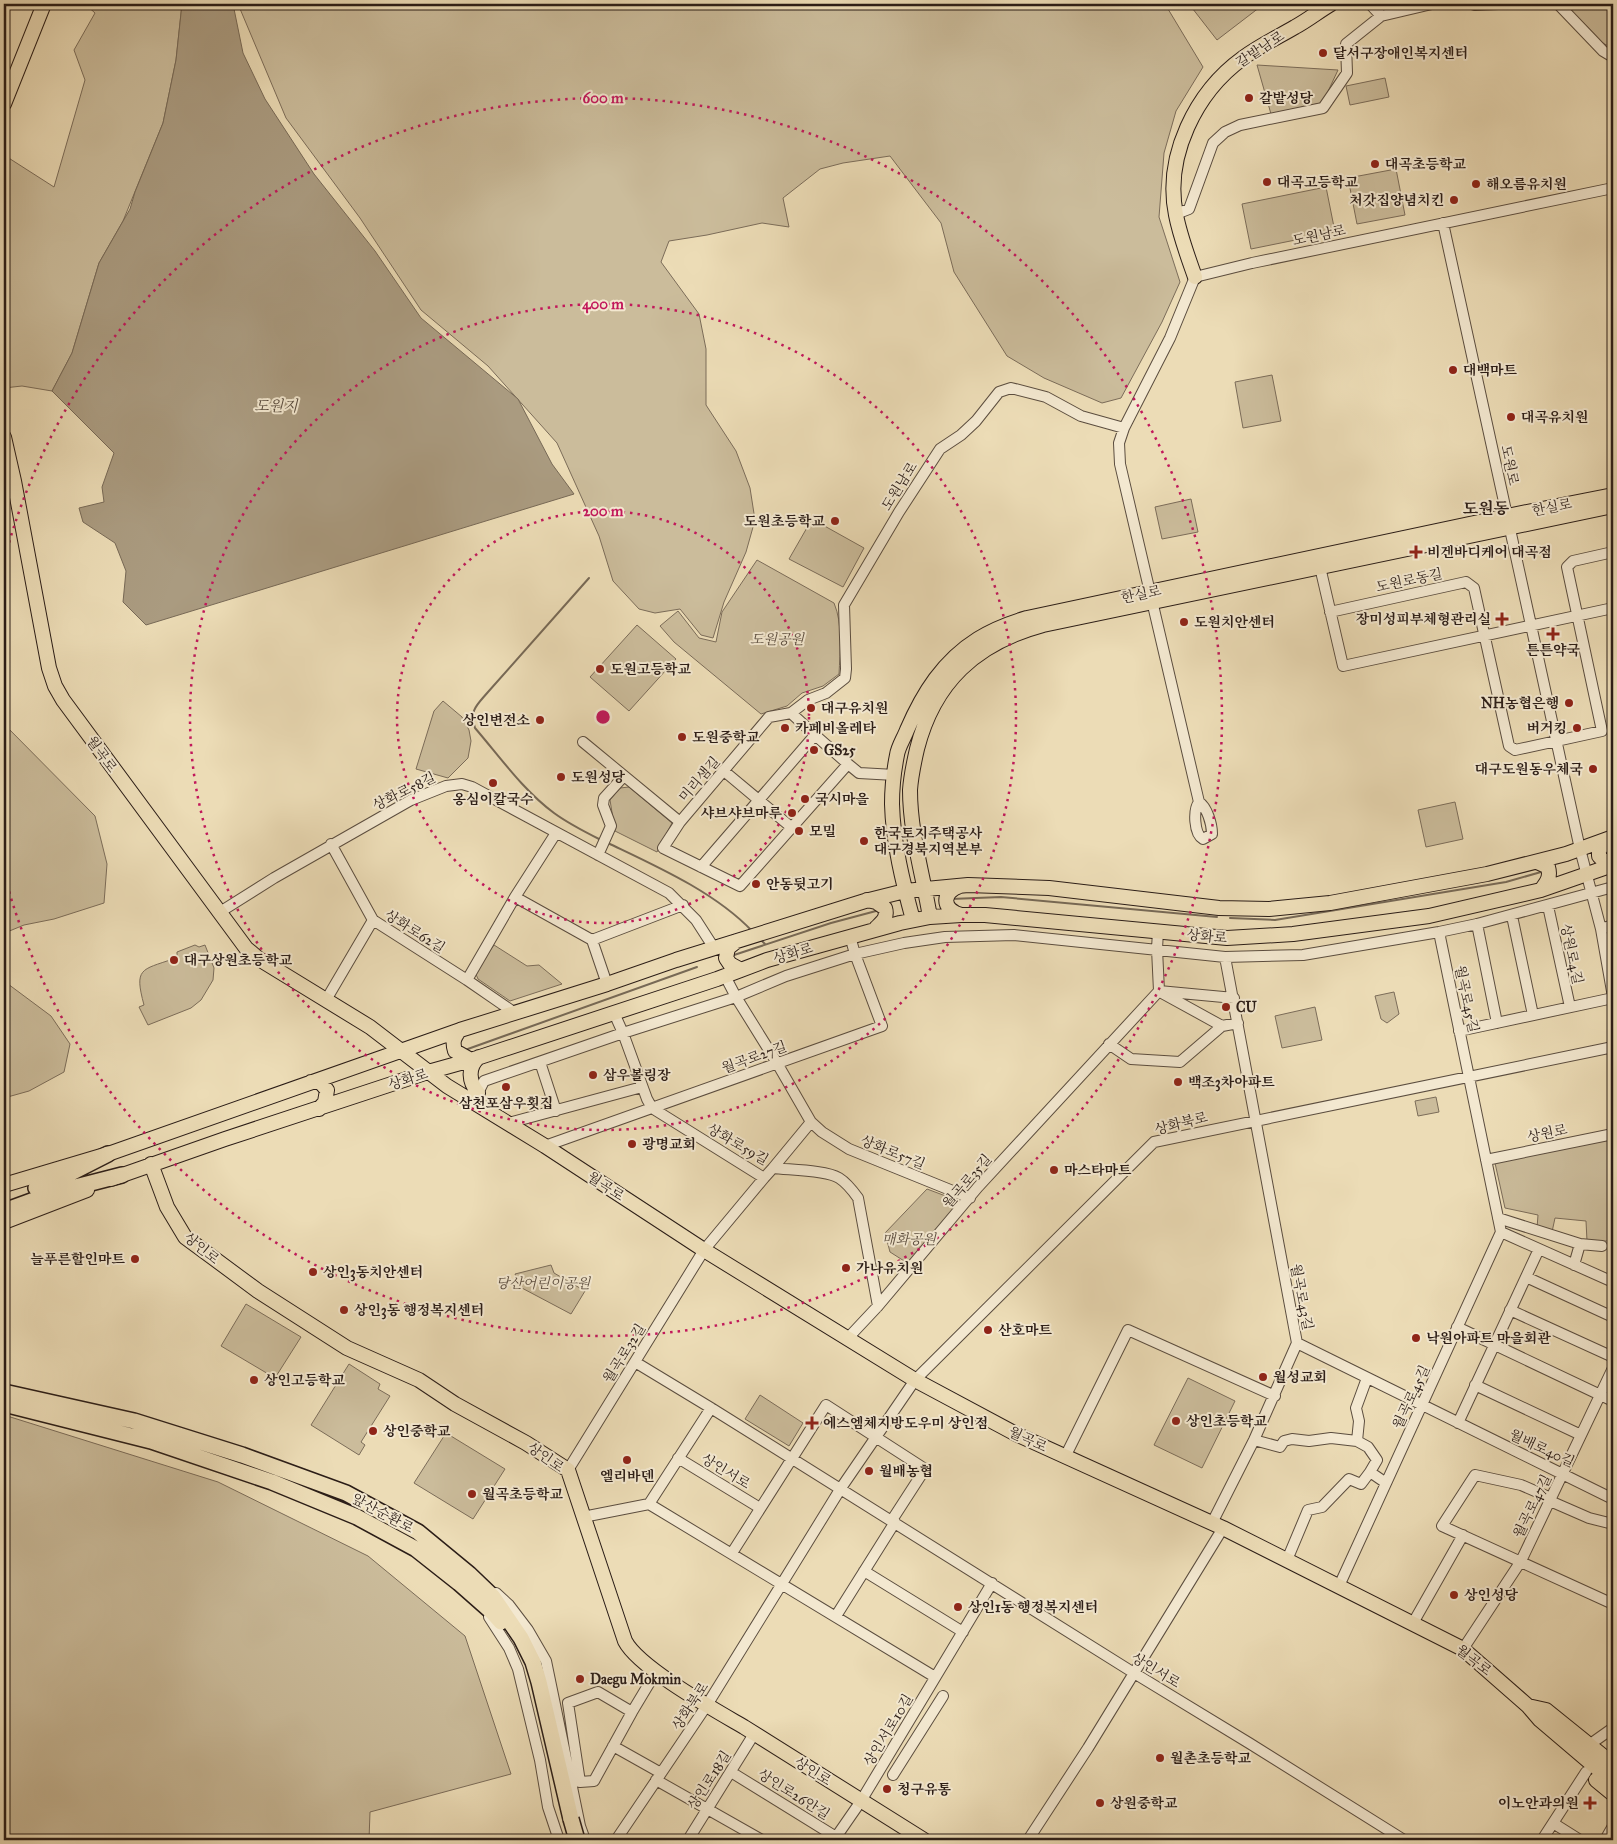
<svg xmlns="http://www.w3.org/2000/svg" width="1617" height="1844" font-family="'IM FELL Great Primer','Noto Serif KR',serif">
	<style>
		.green { fill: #cbbc9b; stroke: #7b6c59 }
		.water { fill: #aa9b80; stroke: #776956 }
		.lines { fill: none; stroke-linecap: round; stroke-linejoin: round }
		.stream { stroke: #776956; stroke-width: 2 }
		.minor-casing { stroke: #5b4d3f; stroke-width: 12 }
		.major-casing { stroke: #2b1d17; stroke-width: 16 }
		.highway-casing { stroke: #2b1d17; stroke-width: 18 }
		.minor { stroke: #f3e8d0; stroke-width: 10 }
		.major { stroke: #ecdcb6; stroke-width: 14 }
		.highway { stroke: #ecdcb6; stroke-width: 15 }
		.highway-bridge-casing { stroke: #2b1d17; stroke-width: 18; stroke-linecap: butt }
		.highway-bridge { stroke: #ecdcb6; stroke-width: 15 }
		.ring { fill: none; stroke: #c2185b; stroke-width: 2.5; stroke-dasharray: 2.5 5 }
		.poi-dot { fill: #8f2418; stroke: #f3e8d0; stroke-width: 2 }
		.labels { text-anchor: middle; stroke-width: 4; stroke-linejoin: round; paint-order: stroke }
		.street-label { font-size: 14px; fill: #2b1d17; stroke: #f3e8d0 }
		.poi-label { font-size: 14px; font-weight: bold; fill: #2b1d17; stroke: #f3e8d0; text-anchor: start }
		.park-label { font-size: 14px; font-style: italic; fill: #5b4d3f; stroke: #f3e8d0 }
		.water-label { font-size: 15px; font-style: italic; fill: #57493c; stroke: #f3e8d0 }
		.quarter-label { font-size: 16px; font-weight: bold; fill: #2b1d17; stroke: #f3e8d0 }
		.centre { fill: #c2185b; stroke: #f3e8d0; stroke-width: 2.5 }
		.ring-label { font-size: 15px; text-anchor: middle; font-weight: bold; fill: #c2185b; stroke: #f3e8d0; stroke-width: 4; stroke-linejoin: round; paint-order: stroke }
	</style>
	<rect width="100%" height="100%" fill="#ecdcb6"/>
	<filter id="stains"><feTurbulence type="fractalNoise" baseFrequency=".004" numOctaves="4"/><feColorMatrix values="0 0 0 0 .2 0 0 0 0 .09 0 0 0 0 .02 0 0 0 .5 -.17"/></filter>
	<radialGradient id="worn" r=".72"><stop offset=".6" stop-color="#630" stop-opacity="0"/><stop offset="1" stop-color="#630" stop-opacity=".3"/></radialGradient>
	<path class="green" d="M85 4H182L176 60 163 123 123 221 99 263 72 353 52 391 22 386 4 388V155L54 187 85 80 74 50 95 13Z
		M238 4H1165L1203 67 1176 111 1164 153 1159 217 1180 282 1162 322 1121 398 1102 403 1044 378 1007 356 954 272 941 223 890 156 843 163 820 169 783 198 789 227 762 223 707 235 669 241 661 262 699 314 706 349V405L736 451 750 488 755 520 746 552 724 602 713 638 701 635 680 609 655 613 639 609 613 581 599 536 557 443 488 366 421 310 360 218 286 118Z
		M1189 4H1264L1217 40Z
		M1565 4H1613V49L1603 43Z
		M1257 65 1338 70 1324 100 1321 103 1271 114Z
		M1385 78 1389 97 1350 105 1346 86Z
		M1396 169 1405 215 1357 224 1348 178Z
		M1326 187 1335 232 1251 249 1242 204Z
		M1272 375 1281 421 1243 428 1235 382Z
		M1191 499 1198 532 1162 539 1155 507Z
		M812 519 864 548 843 587 789 559Z
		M757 560 834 603C843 624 840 652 839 674L823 686 802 693 787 706 761 714 674 642 660 626 678 611 699 638 716 642 722 612Z
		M637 625 676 659 629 711 590 677Z
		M443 701 462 717 469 730 471 741 468 758 448 778 416 769 434 711Z
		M4 724 95 816 107 864 104 903 54 919 24 925 7 932 4 937Z
		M629 787 672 823 657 852 615 831 610 800 620 788Z
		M1455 802 1463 839 1426 847 1418 810Z
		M195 945 199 947 205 945 214 968 213 980 201 1000 191 1008 148 1025 139 1007 144 1005C134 968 141 970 173 959L177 957V952Z
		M494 945 527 966 539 965 562 984 510 1001 478 979 475 972Z
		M4 976 8 984 51 1016 70 1044 64 1072 29 1091 4 1098Z
		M1394 992 1399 1014 1387 1023 1381 1019 1375 996Z
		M1315 1007 1322 1040 1282 1048 1275 1016Z
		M1436 1097 1439 1112 1418 1116 1415 1101Z
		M1613 1138V1205H1611V1241H1587L1586 1221 1555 1218 1552 1232 1537 1228 1538 1215 1505 1208 1495 1163Z
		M927 1189 959 1201 912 1266 890 1252 885 1233Z
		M551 1265 554 1273 585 1291 571 1314 520 1287 515 1274Z
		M246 1304 301 1337 275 1378 221 1346Z
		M349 1364 380 1384 378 1389 390 1396 361 1442 365 1445 359 1455 311 1425Z
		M1188 1378 1235 1401 1202 1468 1154 1445Z
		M760 1395 803 1423 789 1446 745 1419Z
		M4 1415 218 1482 368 1556 465 1636 511 1774 370 1812 369 1840H4Z
		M446 1433 505 1469 473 1519 414 1483Z"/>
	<path class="water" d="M182 4H233L243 53 265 99 314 174 375 251 421 318 518 399 552 464 574 494 146 625 123 602 126 571 115 543 83 522 79 508 104 502 102 487 114 453 52 391 72 353 99 263 130 209 135 192 163 123 176 60Z"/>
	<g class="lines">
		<path class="stream" d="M589 578 488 692C477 705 469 710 475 728 500 757 523 790 554 813 569 824 585 832 601 840
			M608 843C656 866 715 892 752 931
			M1607 851 1613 849
			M951 899 1001 897 1217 917
			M1230 918 1275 920 1506 882 1541 872
			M761 940 765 944
			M731 956 831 923 876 911
			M465 1050 697 967"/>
		<g class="minor-casing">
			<path id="minor" d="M1370 4 1381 16
				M1472 4 1475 5 1498 4
				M1558 4 1603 51 1613 57
				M1176 214 1189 209 1213 143 1225 132 1240 125 1323 108 1347 73 1346 44 1381 16 1432 4
				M1443 223 1580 849 1601 929 1613 997
				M1320 567 1343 666 1613 608
				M1330 612 1466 582 1474 588 1509 746 1515 750 1602 731 1567 567 1573 561 1613 552
				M791 713 808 700 826 693 845 678 846 669 844 605 899 512 940 449 961 435 976 421 999 392 1011 388 1046 397 1081 416 1124 428
				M815 735 848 764
				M583 742 680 822
				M724 771 791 827
				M1199 802C1193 810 1194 834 1203 839L1212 834C1212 824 1207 807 1199 802L1120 464 1119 443 1124 428 1170 338 1195 277 1252 263 1613 188
				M331 844 373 920 467 980 515 1013
				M598 855 611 826 603 805 604 798 624 776
				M701 867 815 735 791 713 769 717 680 822 663 848 740 886 848 764 859 773 895 775
				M515 897 592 940 607 984
				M1548 906 1570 1007
				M220 912 274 878 411 800 446 786 462 784 472 787 669 893 696 920 714 948
				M1512 916 1533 1015
				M1477 924 1497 1023
				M1601 929 1613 925
				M592 940 683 905
				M725 976 736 997 777 1063 811 1122 822 1132 849 1149 970 1198
				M467 980 515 897 556 833
				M1159 991 1234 998
				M1162 993 1222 1026
				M326 1000 373 920
				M614 1013 623 1033 647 1099 652 1108 764 1178 773 1168C789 1170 826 1170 839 1178 847 1183 853 1191 858 1198L878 1306
				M1459 1031 1613 998
				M1109 1044 1131 1059 1180 1062 1222 1026 1238 1023
				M540 1062 556 1111
				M479 1098 478 1093 484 1081 623 1033 736 997 786 976 855 954 904 943 945 937 1014 935 1225 957 1303 955 1439 932 1477 924 1613 887
				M509 1123 642 1087
				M545 1146 882 1026 855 954 850 936
				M1486 1160 1613 1134
				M773 1168 811 1122
				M1498 1218 1580 1244 1602 1246
				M1501 1232 1613 1282
				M1574 1265 1580 1244
				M1526 1277 1613 1317
				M1510 1310 1613 1357
				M1457 1327 1613 1401
				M848 1338 878 1306 978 1187 1159 991 1157 949 1158 931
				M1297 1343 1613 1499
				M635 1362 711 1408 1134 1673 1249 1743 1404 1840
				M1475 1385 1581 1435
				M1458 1423 1539 1249
				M1254 1440 1280 1447 1284 1441 1292 1439 1309 1441 1331 1438 1357 1441 1368 1447 1377 1460 1370 1472 1386 1483
				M1357 1441 1359 1421 1356 1408 1367 1378
				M1065 1457 1128 1330 1275 1396
				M678 1458 760 1508
				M1613 1460V1462
				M568 1470 704 1250 764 1178
				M1551 1498 1521 1485 1475 1475 1442 1526 1613 1604
				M1550 1501 1589 1518 1613 1524
				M649 1504 711 1408
				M583 1517 649 1504 935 1677
				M1212 1523 1254 1440 1297 1343 1225 957
				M732 1553 826 1405 925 1469 892 1520
				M1287 1560 1308 1510 1322 1507 1349 1479 1361 1484 1370 1472
				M864 1571 963 1632
				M1339 1586 1501 1232 1439 932
				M496 1593 509 1605 528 1630 546 1661 580 1826 585 1840
				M836 1616 895 1522
				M489 1617 509 1648 518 1669 540 1760 548 1807 559 1840
				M1413 1623 1463 1535
				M1463 1649 1521 1561 1613 1368
				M632 1712 594 1781 580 1782 568 1703 598 1692 632 1712 656 1672
				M1589 1745 1613 1728
				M613 1746 661 1773
				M731 1772 841 1840
				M893 1775 943 1696
				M656 1780 762 1840
				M1553 1823 1580 1840
				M616 1840 707 1705 841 1488 915 1380 1154 1142 1613 1047
				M688 1840 754 1734
				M834 1840 861 1801 992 1583
				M1028 1840 1088 1748 1223 1528
				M1542 1840 1586 1772
				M1605 1840 1613 1826"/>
		</g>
		<g class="major-casing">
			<path id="major" d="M4 104 44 4
				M1195 277C1188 257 1180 236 1176 215 1164 156 1196 92 1243 58 1259 46 1278 37 1295 27 1308 20 1319 11 1331 4
				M4 437 14 481 49 668 55 686 63 700 246 948 259 959 370 1027 447 1086 545 1146 704 1250 915 1380 1016 1434 1223 1528 1463 1649 1528 1706 1540 1720 1613 1782
				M1608 839 1599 850V856L1605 862 1613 863
				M1537 862 1548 867C1551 877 1547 882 1541 890
				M960 886C942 892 941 909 961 915
				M867 900 876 902 885 908C888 918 882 922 876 928
				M930 917C923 875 910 833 910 790 911 776 914 762 917 749 934 682 976 643 1043 625L1613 506
				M913 920C903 883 893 843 892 804 892 789 894 770 897 755 898 747 904 738 907 730 923 693 943 661 978 639 994 629 1010 623 1027 618L1507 516 1613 495
				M737 941 728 948 726 958 730 964 741 970
				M460 1030C454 1037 452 1042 455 1051L471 1060
				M311 1082H320L327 1090 325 1102 319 1109
				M478 1093C469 1082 467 1067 479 1057
				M151 1164 167 1207 185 1237 258 1291 347 1348 419 1380 455 1404 526 1443 568 1470 625 1641C639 1668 715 1710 744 1727 804 1765 864 1803 924 1840
				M111 1179 225 1139 428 1072 471 1060 717 979 767 960 900 923 930 917 961 915H985L1227 938 1293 934 1429 916 1541 890 1613 865
				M4 1185 108 1154 460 1030 607 984 676 960 865 901 905 891 968 885 1049 888 1219 908 1269 909 1330 903 1487 874 1566 854 1613 837
				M4 1222 87 1190
				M1528 1706 1546 1710 1613 1764
				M1596 1780 1613 1794"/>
		</g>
		<g class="highway-casing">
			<path id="highway" d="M36 1188 53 1182 108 1154
				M4 1211 56 1192 122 1175
				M4 1392 134 1421 242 1455 346 1493 418 1532 469 1574 493 1597 521 1638 533 1662 539 1682 571 1819
				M4 1404 151 1441 272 1482 357 1517 416 1549 459 1583 493 1613 501 1622"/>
		</g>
		<use href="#minor" class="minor"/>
		<use href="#major" class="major"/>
		<use href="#highway" class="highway"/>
		<g class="highway-bridge-casing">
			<path id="highway-bridge" d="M571 1819 577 1840"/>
		</g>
		<use href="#highway-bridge" class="highway-bridge"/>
	</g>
	<g class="ring">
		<circle cx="603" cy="717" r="206"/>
		<circle cx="603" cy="717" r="413"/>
		<path d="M5 557A619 619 0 1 1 5 877"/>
	</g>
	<g class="poi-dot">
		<circle cx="1323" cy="53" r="5"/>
		<circle cx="1249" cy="98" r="5"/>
		<circle cx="1375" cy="164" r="5"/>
		<circle cx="1267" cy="182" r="5"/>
		<circle cx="1476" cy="184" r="5"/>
		<circle cx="1454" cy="200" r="5"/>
		<circle cx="1453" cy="370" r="5"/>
		<circle cx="1511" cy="417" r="5"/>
		<circle cx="835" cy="521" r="5"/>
		<path d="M1413.5 544.5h5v5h5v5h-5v5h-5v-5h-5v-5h5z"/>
		<path d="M1499.5 611.5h5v5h5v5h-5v5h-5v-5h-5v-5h5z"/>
		<circle cx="1184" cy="622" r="5"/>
		<path d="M1550.5 626.5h5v5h5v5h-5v5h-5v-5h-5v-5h5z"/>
		<circle cx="600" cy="669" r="5"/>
		<circle cx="1569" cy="703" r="5"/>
		<circle cx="811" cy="708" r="5"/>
		<circle cx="540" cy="720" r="5"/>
		<circle cx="785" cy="728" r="5"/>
		<circle cx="1577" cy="728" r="5"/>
		<circle cx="682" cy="737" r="5"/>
		<circle cx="814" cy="750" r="5"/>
		<circle cx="1593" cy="769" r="5"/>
		<circle cx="561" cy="777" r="5"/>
		<circle cx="493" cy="783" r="5"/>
		<circle cx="805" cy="799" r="5"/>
		<circle cx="792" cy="813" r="5"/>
		<circle cx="799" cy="831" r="5"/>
		<circle cx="864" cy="841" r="5"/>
		<circle cx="756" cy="884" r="5"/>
		<circle cx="174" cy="960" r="5"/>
		<circle cx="1226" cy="1007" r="5"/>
		<circle cx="593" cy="1075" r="5"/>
		<circle cx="1178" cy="1082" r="5"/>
		<circle cx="506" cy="1087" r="5"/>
		<circle cx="632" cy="1144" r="5"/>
		<circle cx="1054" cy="1170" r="5"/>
		<circle cx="135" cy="1259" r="5"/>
		<circle cx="846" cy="1268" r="5"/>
		<circle cx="313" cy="1272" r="5"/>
		<circle cx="344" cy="1310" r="5"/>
		<circle cx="988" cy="1330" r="5"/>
		<circle cx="1416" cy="1338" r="5"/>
		<circle cx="1263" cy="1377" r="5"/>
		<circle cx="254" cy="1380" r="5"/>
		<circle cx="1176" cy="1421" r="5"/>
		<path d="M809.5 1415.5h5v5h5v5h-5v5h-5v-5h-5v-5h5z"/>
		<circle cx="373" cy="1431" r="5"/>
		<circle cx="627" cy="1460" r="5"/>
		<circle cx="869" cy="1471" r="5"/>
		<circle cx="472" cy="1494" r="5"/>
		<circle cx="1454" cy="1595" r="5"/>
		<circle cx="958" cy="1607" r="5"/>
		<circle cx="580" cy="1679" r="5"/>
		<circle cx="1160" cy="1758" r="5"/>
		<circle cx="887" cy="1789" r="5"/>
		<circle cx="1100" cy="1803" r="5"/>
		<path d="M1587.5 1795.5h5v5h5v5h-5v5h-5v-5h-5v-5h5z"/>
	</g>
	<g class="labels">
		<g class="street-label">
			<text transform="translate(1260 49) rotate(-33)" y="5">갈밭남로</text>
			<text transform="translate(1319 235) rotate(-12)" y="5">도원남로</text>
			<text transform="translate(1510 465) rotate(78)" y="5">도원로</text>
			<text transform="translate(899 486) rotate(-58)" y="5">도원남로</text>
			<text transform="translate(1552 507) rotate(-11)" y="5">한실로</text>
			<text transform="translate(1409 580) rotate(-12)" y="5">도원로동길</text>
			<text transform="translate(1141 594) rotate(-12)" y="5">한실로</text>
			<text transform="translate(102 754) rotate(54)" y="5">월곡로</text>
			<text transform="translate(699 779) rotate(-49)" y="5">미리샘길</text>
			<text transform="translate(404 791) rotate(-26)" y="5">상화로58길</text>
			<text transform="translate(415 931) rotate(32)" y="5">상화로62길</text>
			<text transform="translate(1207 936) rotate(5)" y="5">상화로</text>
			<text transform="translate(793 953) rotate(-17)" y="5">상화로</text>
			<text transform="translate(1572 954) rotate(78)" y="5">상원로4길</text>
			<text transform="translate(1467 999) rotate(78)" y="5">월곡로45길</text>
			<text transform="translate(754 1057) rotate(-20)" y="5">월곡로27길</text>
			<text transform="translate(408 1079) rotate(-18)" y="5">상화로</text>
			<text transform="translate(1181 1123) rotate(-14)" y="5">상화북로</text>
			<text transform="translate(1547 1133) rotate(-12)" y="5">상원로</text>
			<text transform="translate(738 1144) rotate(30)" y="5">상화로59길</text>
			<text transform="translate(893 1152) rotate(22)" y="5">상화로57길</text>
			<text transform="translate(967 1181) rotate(-49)" y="5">월곡로35길</text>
			<text transform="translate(606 1186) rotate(33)" y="5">월곡로</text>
			<text transform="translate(202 1248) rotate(39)" y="5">상인로</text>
			<text transform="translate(1302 1297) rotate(79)" y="5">월곡로43길</text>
			<text transform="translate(624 1353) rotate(-58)" y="5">월곡로32길</text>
			<text transform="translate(1411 1397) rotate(-65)" y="5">월곡로45길</text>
			<text transform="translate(1028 1439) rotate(25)" y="5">월곡로</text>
			<text transform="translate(1542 1448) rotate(25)" y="5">월배로40길</text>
			<text transform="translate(546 1457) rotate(35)" y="5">상인로</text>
			<text transform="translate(726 1471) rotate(31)" y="5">상인서로</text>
			<text transform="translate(1532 1506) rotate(-64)" y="5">월곡로47길</text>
			<text transform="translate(383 1513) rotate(28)" y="5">앞산순환로</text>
			<text transform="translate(1474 1660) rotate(38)" y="5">월곡로</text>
			<text transform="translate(1156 1670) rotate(31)" y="5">상인서로</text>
			<text transform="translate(690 1706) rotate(-57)" y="5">상화북로</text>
			<text transform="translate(888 1730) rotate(-59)" y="5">상인서로10길</text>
			<text transform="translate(813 1771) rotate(32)" y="5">상인로</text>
			<text transform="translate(709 1780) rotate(-57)" y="5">상인로18길</text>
			<text transform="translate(794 1794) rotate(32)" y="5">상인로26안길</text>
		</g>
		<g class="poi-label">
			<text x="1333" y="58">달서구장애인복지센터</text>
			<text x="1259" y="103">갈밭성당</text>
			<text x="1385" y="169">대곡초등학교</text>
			<text x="1277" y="187">대곡고등학교</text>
			<text x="1486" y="189">해오름유치원</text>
			<text x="1444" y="205" text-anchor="end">처갓집양념치킨</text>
			<text x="1463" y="375">대백마트</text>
			<text x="1521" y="422">대곡유치원</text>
			<text x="825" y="526" text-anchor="end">도원초등학교</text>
			<text x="1427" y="557">비겐바디케어 대곡점</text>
			<text x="1491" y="624" text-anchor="end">장미성피부체형관리실</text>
			<text x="1194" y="627">도원치안센터</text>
			<text x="1553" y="655" text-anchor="middle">튼튼약국</text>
			<text x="610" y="674">도원고등학교</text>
			<text x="1559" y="708" text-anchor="end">NH농협은행</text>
			<text x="821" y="713">대구유치원</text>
			<text x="530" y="725" text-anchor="end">상인변전소</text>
			<text x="795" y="733">카페비올레타</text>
			<text x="1567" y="733" text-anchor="end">버거킹</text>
			<text x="692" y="742">도원중학교</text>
			<text x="824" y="755">GS25</text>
			<text x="1583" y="774" text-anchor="end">대구도원동우체국</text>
			<text x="571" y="782">도원성당</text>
			<text x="493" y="804" text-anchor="middle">옹심이칼국수</text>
			<text x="815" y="804">국시마을</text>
			<text x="782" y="818" text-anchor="end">샤브샤브마루</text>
			<text x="809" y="836">모밀</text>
			<text x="874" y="838">한국토지주택공사<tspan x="874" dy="16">대구경북지역본부</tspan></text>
			<text x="766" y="889">안동뒷고기</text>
			<text x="184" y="965">대구상원초등학교</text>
			<text x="1236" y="1012">CU</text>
			<text x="603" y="1080">삼우볼링장</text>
			<text x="1188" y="1087">백조3차아파트</text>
			<text x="506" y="1108" text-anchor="middle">삼천포삼우횟집</text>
			<text x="642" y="1149">광명교회</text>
			<text x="1064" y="1175">마스타마트</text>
			<text x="125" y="1264" text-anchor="end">늘푸른할인마트</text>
			<text x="856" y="1273">가나유치원</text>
			<text x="323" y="1277">상인3동치안센터</text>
			<text x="354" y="1315">상인3동 행정복지센터</text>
			<text x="998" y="1335">산호마트</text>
			<text x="1426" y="1343">낙원아파트 마을회관</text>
			<text x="1273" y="1382">월성교회</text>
			<text x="264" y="1385">상인고등학교</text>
			<text x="1186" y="1426">상인초등학교</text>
			<text x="823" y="1428">에스엠체지방도우미 상인점</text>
			<text x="383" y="1436">상인중학교</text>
			<text x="879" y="1476">월배농협</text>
			<text x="627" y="1481" text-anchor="middle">엘리바덴</text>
			<text x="482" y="1499">월곡초등학교</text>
			<text x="1464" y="1600">상인성당</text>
			<text x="968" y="1612">상인1동 행정복지센터</text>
			<text x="590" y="1684">Daegu Mokmin</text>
			<text x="1170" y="1763">월촌초등학교</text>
			<text x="897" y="1794">청구유통</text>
			<text x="1110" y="1808">상원중학교</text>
			<text x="1579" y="1808" text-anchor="end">이노안과의원</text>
		</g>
		<g class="park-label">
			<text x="777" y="644">도원공원</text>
			<text x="909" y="1244">매화공원</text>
			<text x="543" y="1288">당산어린이공원</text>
		</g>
		<g class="water-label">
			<text x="276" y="411">도원지</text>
		</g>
		<g class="quarter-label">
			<text x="1486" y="514">도원동</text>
		</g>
	</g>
	<circle cx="603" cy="717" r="8" class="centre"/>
	<g class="ring-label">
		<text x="603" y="103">600 m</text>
		<text x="603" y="309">400 m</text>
		<text x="603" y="516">200 m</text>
	</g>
	<rect width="1617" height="1844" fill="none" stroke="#ecdcb6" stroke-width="20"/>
	<rect x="5" y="5" width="1607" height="1834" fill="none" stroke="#2b1d17" stroke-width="2.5"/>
	<rect x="10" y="10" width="1597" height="1824" fill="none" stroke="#2b1d17"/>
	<rect width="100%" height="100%" filter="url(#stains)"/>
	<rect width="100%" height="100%" fill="url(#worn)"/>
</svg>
